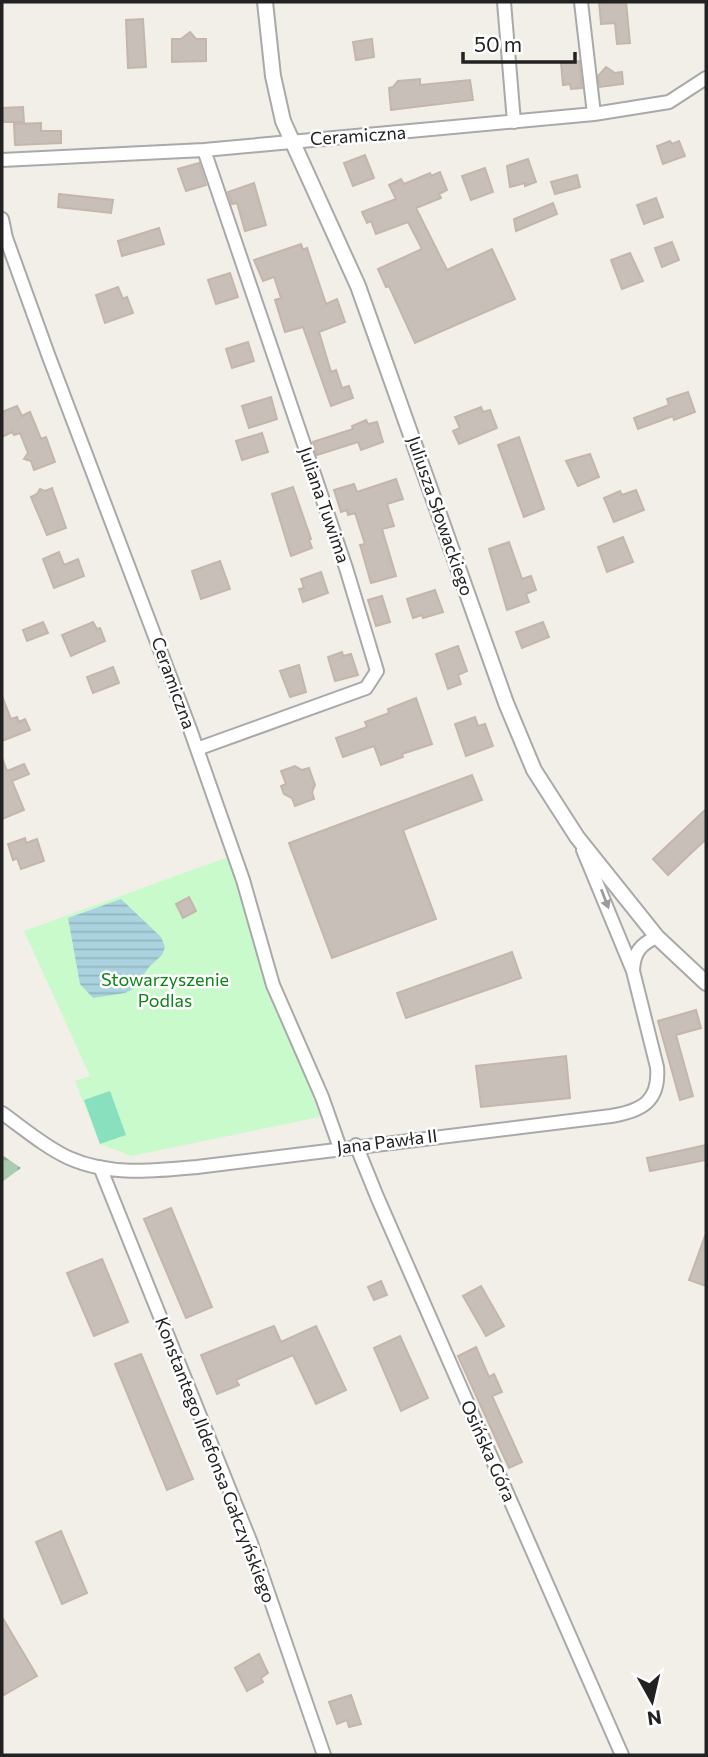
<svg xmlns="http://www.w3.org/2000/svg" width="708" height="1757" font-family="Commissioner,sans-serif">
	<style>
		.cemetery { fill: url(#cemetery-stones) }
		.park { fill: #c8facc }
		.pitch { fill: #88e0be }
		.water { fill: url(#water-rules) }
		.building { fill: #c7bfb8; stroke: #c4b6ab; stroke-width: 2 }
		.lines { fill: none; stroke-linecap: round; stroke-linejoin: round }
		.minor-casing { stroke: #a9a9a9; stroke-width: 16 }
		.tertiary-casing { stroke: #a9a9a9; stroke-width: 18 }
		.minor { stroke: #fff; stroke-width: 12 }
		.tertiary { stroke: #fff; stroke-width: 14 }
		.oneway { fill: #9c9c9c }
		.labels { text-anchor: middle; stroke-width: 5; stroke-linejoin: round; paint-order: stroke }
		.street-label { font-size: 18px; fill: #222; stroke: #fff }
		.park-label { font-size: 18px; fill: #0c8416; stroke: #fff }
	</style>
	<defs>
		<pattern id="cemetery-stones" width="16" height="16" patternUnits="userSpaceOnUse" patternTransform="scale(1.75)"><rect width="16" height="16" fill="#aacbaf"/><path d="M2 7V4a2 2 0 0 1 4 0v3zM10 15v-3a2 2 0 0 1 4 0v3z" fill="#92ae96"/></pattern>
		<pattern id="water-rules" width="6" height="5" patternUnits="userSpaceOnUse" patternTransform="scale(1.75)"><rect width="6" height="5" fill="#aad3df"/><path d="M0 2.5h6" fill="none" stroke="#92b5bf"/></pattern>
	</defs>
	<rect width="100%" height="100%" fill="#f2efe9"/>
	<path class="cemetery" d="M2 1155 21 1168 2 1182Z"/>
	<path class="park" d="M228 857 320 1117 131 1156 100 1144 75 1081 90 1076 24 931Z"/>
	<path class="pitch" d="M110 1091 126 1135 100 1144 84 1100Z"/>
	<path class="water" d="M121 899 161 937 165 947 162 955 149 967 133 989 125 993 93 998 80 984 68 918Z"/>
	<path class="building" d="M599 2H626L630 43 617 44 615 23 601 24Z
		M143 19 146 67 128 68 126 20Z
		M190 32 196 39H206V61L172 62V39H181Z
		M372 39 374 57 356 60 353 42Z
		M579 61 582 88 571 89 570 84 563 85 561 63Z
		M606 67 615 73 622 72 623 84 600 87 598 76Z
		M420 79V85L470 80 473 100 391 110 389 88 393 87 398 81Z
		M23 107 24 122H2V108Z
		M41 123V131H61V143L15 145 14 124Z
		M670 141 672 144 679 141 685 156 663 164 657 146Z
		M365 155 374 178 353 186 344 163Z
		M528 159 536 182 525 186V183L510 187 507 166Z
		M199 163 206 185 186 191 178 169Z
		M485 168 493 192 471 200 462 176Z
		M440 172 447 190 439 194 441 198 416 208 447 270 492 249 515 299 415 343 389 286 386 287 378 269 422 249 408 222 376 234 371 221 367 223 362 212 396 199 389 185 401 179 404 184 430 173 431 176Z
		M577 175 580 187 555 194 551 182Z
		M254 183 266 225 245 231 237 203 232 204 228 192Z
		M59 194 113 200 111 213 58 207Z
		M656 198 663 217 644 224 637 205Z
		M553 203 557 214 516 231 514 219Z
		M159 228 164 244 122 256 118 241Z
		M672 242 679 260 662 267 655 248Z
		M301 244 303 250 307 248 326 304 337 299 345 322 319 332 331 372 336 370 342 388 349 386 353 398 331 406 303 327 285 332 275 300 281 298 274 277 263 281 254 260Z
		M630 253 643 281 622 289 611 260Z
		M230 273 238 297 216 304 208 280Z
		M118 287 123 299 127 297 133 313 105 323 96 295Z
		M248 342 254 361 232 368 226 349Z
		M688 392 695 412 674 420 673 416 638 429 634 418 669 405 667 399Z
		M271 397 277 419 249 428 242 406Z
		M17 406 22 416 30 412 41 439 46 437 55 462 34 470 31 461 24 459 28 453 20 433 14 435 12 432 2 437V412Z
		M481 407 483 412 490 410 497 428 459 444 453 431 460 428 455 417Z
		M366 420 368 424 377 422 383 442 361 450 358 442 317 455 313 442 353 429 352 426Z
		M262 433 268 452 242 460 236 441Z
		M519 437 544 509 524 517 498 445Z
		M590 454 599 477 578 486 566 461Z
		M396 479 403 499 387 504 394 526 382 529 396 576 371 583 361 548 360 545 365 544 355 513 348 515 347 510 341 512 334 490 354 484 357 492Z
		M293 487 311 539 309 540 312 548 291 556 272 494Z
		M52 488 66 528 47 535 31 497 37 494 40 489 45 491Z
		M636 490 644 510 614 522 604 498 620 491 622 495Z
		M623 537 633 562 607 572 598 547Z
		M509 542 522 579 531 576 536 590 526 594 529 602 507 610 489 549Z
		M59 552 64 565 78 559 84 576 54 588 43 559Z
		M220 561 230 589 201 599 192 571Z
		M321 572 328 593 303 602 299 589 304 588 301 579Z
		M435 590 443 612 423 618 422 615 413 618 407 599Z
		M382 596 390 622 376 626 368 600Z
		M43 622 48 633 27 641 23 630Z
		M93 622 97 629 100 628 105 641 71 656 62 635Z
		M543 622 549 637 522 648 516 632Z
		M458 646 467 671 458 675 461 684 448 689 436 654Z
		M342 652 343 656 351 654 358 675 335 681 328 657Z
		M299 665 306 692 290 697 280 671Z
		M113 667 119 683 93 693 87 677Z
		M2 696 11 719 17 717 19 722 25 719 30 730 2 741Z
		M416 698 432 744 402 754 403 757 381 765 374 746 343 757 336 738 367 727 365 722 389 713 388 709Z
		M475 717 478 726 485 724 493 746 466 756 455 724Z
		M2 758 7 771 24 764 29 774 12 781 24 810 2 819Z
		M295 766 302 770 309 768 315 785 312 792 314 799 295 806 292 798 284 794 281 786 286 784 281 771Z
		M472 775 482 800 403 830 436 919 332 958 289 843Z
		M706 809V839L668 875 653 859Z
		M25 838 26 843 37 839 44 861 21 869 17 858 13 860 8 844Z
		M189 897 196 911 183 918 176 904Z
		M512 952 521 978 406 1018 397 993Z
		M696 1010 701 1028 676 1035 693 1096 680 1100 658 1021Z
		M566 1056 570 1098 481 1107 476 1066Z
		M706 1145V1160L650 1171 647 1158Z
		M171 1208 212 1307 186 1318 144 1219Z
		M705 1236H706V1286L689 1280Z
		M102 1259 128 1322 94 1336 67 1273Z
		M381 1281 387 1295 374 1300 368 1287Z
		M481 1286 504 1326 486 1336 463 1296Z
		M274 1326 281 1342 316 1326 346 1390 316 1404 293 1355 236 1380 239 1385 217 1394 201 1355Z
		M400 1336 428 1398 401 1411 374 1348Z
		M476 1347 489 1377 494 1374 502 1392 492 1396 522 1462 509 1468 458 1356Z
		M141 1354 193 1479 167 1490 115 1364Z
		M61 1531 87 1593 62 1604 36 1542Z
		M2 1617 37 1676 2 1696Z
		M259 1654 268 1673 261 1678 263 1682 247 1691 235 1668Z
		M351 1695 361 1724 349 1727 347 1720 337 1724 329 1702Z"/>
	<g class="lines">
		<g class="minor-casing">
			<path id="minor" d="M504 2 514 122
				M581 2 594 114
				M2 160 204 150 594 114 669 102 706 78
				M2 219 6 238 49 357 190 729 243 880 273 985 322 1097 340 1148
				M197 749 366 688 377 671 346 568 204 150
				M633 970C634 953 640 944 657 937
				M2 1113C23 1128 45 1147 69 1158 109 1176 155 1171 197 1167L611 1116C642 1111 660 1101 657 1067L633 971 583 850
				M356 1145 378 1199 622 1755
				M100 1167 251 1543 324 1755"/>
		</g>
		<g class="tertiary-casing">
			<path id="tertiary" d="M265 2 273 76 283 121 358 286 506 703 534 770 577 837 657 937 706 983"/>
		</g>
		<use href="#minor" class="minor"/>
		<use href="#tertiary" class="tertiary"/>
	</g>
	<defs><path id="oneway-solid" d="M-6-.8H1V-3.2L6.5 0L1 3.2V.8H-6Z" transform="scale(1.75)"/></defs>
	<use class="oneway" href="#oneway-solid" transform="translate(605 899) rotate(69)"/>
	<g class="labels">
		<g class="street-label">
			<text transform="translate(358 136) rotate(-4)" y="6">Ceramiczna</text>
			<text transform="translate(324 505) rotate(71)" y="6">Juliana Tuwima</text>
			<text transform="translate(440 516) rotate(71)" y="6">Juliusza Słowackiego</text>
			<text transform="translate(173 683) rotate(70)" y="6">Ceramiczna</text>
			<text transform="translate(387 1142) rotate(-7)" y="6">Jana Pawła II</text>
			<text transform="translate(488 1451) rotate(66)" y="6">Osińska Góra</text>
			<text transform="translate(215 1460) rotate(69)" y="6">Konstantego Ildefonsa Gałczyńskiego</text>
		</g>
		<g class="park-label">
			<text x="165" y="986">Stowarzyszenie<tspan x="165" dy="21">Podlas</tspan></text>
		</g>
	</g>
	<rect width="708" height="1757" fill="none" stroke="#222222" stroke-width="7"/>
	<g transform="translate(652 1701) rotate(172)" stroke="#ffffff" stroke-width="5" paint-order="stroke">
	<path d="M0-5L12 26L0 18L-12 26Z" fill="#222222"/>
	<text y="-10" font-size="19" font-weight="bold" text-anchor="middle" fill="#222222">N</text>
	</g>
	<path d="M463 52v10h112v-10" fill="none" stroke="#222222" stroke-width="3.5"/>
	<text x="474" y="52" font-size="21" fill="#222222" stroke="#ffffff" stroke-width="5" paint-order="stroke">50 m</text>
</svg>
